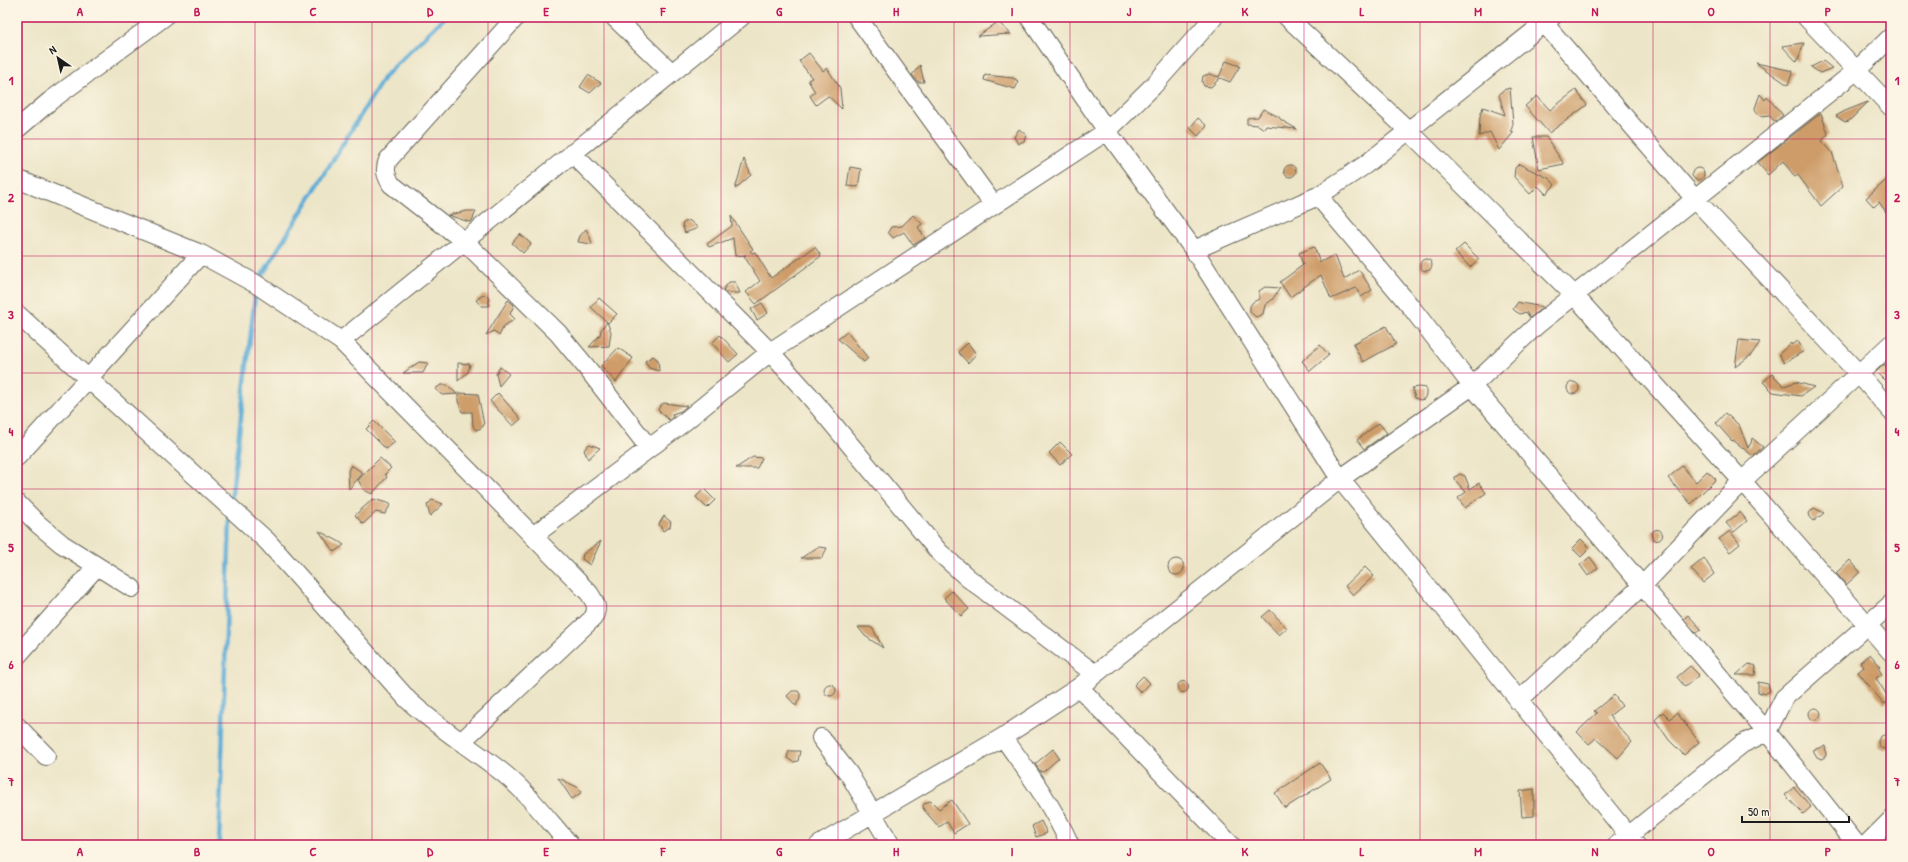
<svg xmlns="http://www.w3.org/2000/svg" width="1908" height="862" font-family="'Patrick Hand',sans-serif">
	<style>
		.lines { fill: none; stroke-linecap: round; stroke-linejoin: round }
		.stream { stroke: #5bacd6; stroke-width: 4.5 }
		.building { fill: #cd9c68 }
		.minor-casing { stroke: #656258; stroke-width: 20 }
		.minor { stroke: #fff; stroke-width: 18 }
		.grid { fill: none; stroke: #c2185b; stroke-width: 1; stroke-opacity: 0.55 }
		.neatline { fill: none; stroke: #c2185b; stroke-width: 1.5 }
		.grid-label { font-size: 13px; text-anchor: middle; font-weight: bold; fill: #c2185b }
	</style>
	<rect width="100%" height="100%" fill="#fcf5e5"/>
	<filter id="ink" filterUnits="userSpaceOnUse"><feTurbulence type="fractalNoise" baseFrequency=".025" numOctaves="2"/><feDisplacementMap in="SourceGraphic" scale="8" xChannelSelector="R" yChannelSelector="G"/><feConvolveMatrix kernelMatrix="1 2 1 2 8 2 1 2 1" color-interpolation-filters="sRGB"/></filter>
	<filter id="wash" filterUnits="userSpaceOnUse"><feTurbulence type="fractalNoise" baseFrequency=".012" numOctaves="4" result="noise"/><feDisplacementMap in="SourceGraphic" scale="16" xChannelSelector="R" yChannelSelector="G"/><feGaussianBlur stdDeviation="0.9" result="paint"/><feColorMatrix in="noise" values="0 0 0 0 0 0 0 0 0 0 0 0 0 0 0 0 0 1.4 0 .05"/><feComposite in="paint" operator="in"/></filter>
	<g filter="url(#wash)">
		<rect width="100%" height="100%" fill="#ece5c7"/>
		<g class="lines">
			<path class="stream" d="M258 282 384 77 445 17
				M231 502 256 288
				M219 845 230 515"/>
		</g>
		<g id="blocks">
			<path class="building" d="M998 22 1011 34 978 36Z
				M1804 43 1797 62 1782 46Z
				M809 53 823 71 827 68 840 88 842 109 828 96 816 105 810 96 815 92 808 80 812 78 799 61Z
				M1226 61 1240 66 1230 82 1220 78 1211 87 1204 86 1202 82 1203 76 1209 74 1219 77Z
				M1823 61 1832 68 1820 73 1811 67Z
				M1756 63 1793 71 1788 85Z
				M920 65 924 82H918L912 75Z
				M588 75 601 83 590 93 580 87Z
				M985 75 1013 78 1018 81 1017 85 1015 89 984 80Z
				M1510 88 1513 124 1511 131 1514 132 1499 150 1490 132 1479 136 1480 116 1483 107 1505 115 1499 95 1503 90Z
				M1576 90 1587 105 1549 133 1525 106 1537 96 1550 110Z
				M1760 94 1765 100 1767 97 1783 115 1775 122 1769 115 1761 116 1756 113 1755 108Z
				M1868 102 1849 121 1845 122 1836 116 1845 111Z
				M1263 109 1279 117 1281 120 1297 129 1266 126 1264 129 1258 125 1247 124V118L1258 117Z
				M1821 113 1828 134 1822 141 1832 152 1843 186 1821 206 1798 175 1795 177 1783 161 1768 175 1758 162Z
				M1198 118 1207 126 1198 136 1190 128Z
				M1019 129 1026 135 1024 141 1018 144 1014 137Z
				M1533 137H1546L1564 164 1539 169Z
				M744 159 751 175 735 189Z
				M1519 164 1550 179 1555 185 1546 194 1538 186 1530 194 1514 177 1515 168Z
				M1284 171a6 6 0 1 1 12 0a6 6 0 1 1-12 0Z
				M850 167 861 169 858 187 847 186Z
				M1692 174a6 6 0 1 1 12 0a6 6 0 1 1-12 0Z
				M1891 176V219L1879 202 1874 207 1866 198Z
				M467 211H476L472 221 469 222 448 215Z
				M913 215 922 224 918 227 925 238 913 245 904 232 893 238 888 232 891 227 902 226Z
				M731 216 753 249 750 251 752 253 755 252 771 278 815 247 821 256 756 304 746 292 760 281 744 256 746 255 735 256 733 238 709 247 707 244 732 226Z
				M689 220 698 228 685 233 682 224Z
				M586 229 590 237 592 244 578 242 580 236Z
				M520 234 531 244 523 253 512 243Z
				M1464 244 1479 259 1470 267 1455 252Z
				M1314 247 1320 262 1335 255 1344 279 1359 270 1372 290 1361 297 1356 288 1331 299 1321 275 1290 297 1280 282 1303 265 1299 253Z
				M1420 265a6 6 0 1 1 12 0a6 6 0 1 1-12 0Z
				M729 282H735L740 293H731L724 291 723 290Z
				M1265 287 1280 288 1272 300 1265 305 1263 314 1256 317 1250 312V306L1253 302 1259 299V291Z
				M483 295 488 296 489 299V306H481L476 300Z
				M599 298 617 314 608 323 591 307Z
				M508 300 514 305 510 314 515 319 504 326 499 336 494 331 486 335Z
				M1518 302 1521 303 1543 307 1530 318 1526 312 1520 314 1515 311 1513 309Z
				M762 303 768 313 757 320 751 309Z
				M607 322 611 332 609 346 589 347 600 335 601 330Z
				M1386 326 1396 344 1363 362 1353 344Z
				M847 332 868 358 864 362 838 339Z
				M720 335 738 354 729 362 712 343Z
				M1739 340 1760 342 1751 355 1735 367Z
				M1798 341 1804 351 1784 363 1779 354 1791 343 1792 345Z
				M968 343 976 354 968 363 958 352Z
				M1320 345 1329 355 1310 371 1302 361Z
				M618 348 633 358 616 382 601 366Z
				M653 356 658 360 659 371 649 368 645 361Z
				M419 362 428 363 423 373H403Z
				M458 363 470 364 468 372 458 381Z
				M1884 364 1891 373 1884 380 1876 372Z
				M500 367 509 374 499 386 496 374Z
				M1772 374 1784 386 1796 382 1814 387 1801 396 1773 392 1763 382Z
				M1567 388a6 6 0 1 1 12 0a6 6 0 1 1-12 0Z
				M441 385H447L457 394 442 395 435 389Z
				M1420 387 1426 388V395L1424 399 1420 400 1415 398 1412 388Z
				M458 393 478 394 484 425 481 428 476 430 473 426 472 412H462L458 401Z
				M498 393 521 419 513 426 490 401Z
				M664 403 687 406 681 411 672 414 673 417 669 420 658 410 660 406Z
				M1725 413 1739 425 1748 448 1751 443 1752 438 1763 447 1753 456 1733 440 1732 441 1716 423Z
				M374 421 395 442 386 449 366 429Z
				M1379 423 1387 433 1364 449 1357 440Z
				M1060 442 1072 454 1060 465 1049 453Z
				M589 444 600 448 588 459 584 450Z
				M753 457 762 458 757 468H736Z
				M380 458 391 468 385 474 387 477 372 494 364 490 358 480Z
				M351 465 363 473 349 489 348 471Z
				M1682 466 1696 482 1707 471 1716 479 1691 504 1668 478Z
				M1460 474 1465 476 1470 489 1479 483 1486 493 1465 508 1458 498 1466 492 1455 480V477Z
				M704 489 715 500 707 508 696 497Z
				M373 499 391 504 385 514 376 512 363 524 355 515Z
				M432 500 443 504 430 516 427 505Z
				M1814 508 1824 513 1814 521 1810 517 1809 513Z
				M1740 512 1747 521 1734 532 1726 523Z
				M664 516 671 522 670 527 663 531 659 524Z
				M1651.5 535a5.5 5.5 0 1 1 11 0a5.5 5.5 0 1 1-11 0Z
				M319 531 338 541 344 545 334 552Z
				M1730 531 1740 544 1730 552 1719 539Z
				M1581 539 1590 548 1581 557 1572 548Z
				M601 541 590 565 582 559 583 554Z
				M818 547 827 548 822 558H801Z
				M1590 557 1598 568 1588 576 1580 565Z
				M1704 558 1714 574 1703 583 1691 569Z
				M1168 567a8 8 0 1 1 16 0a8 8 0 1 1-16 0Z
				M1850 560 1860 572 1846 585 1836 573Z
				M1365 567 1374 576 1353 595 1345 586Z
				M952 591 969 609 961 616 944 598Z
				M1270 610 1287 628 1279 635 1262 617Z
				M1688 615 1701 629 1696 633 1684 619Z
				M858 627H870L873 629 883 648 865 636Z
				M1870 654 1880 666 1878 668 1882 674 1876 678 1890 700 1884 704 1858 672 1864 667 1860 662Z
				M1749 664 1756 666 1755 675H1736Z
				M1690 666 1699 675 1685 687 1677 677Z
				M1143 676 1150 683 1141 693 1134 685Z
				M1177.5 687a5.5 5.5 0 1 1 11 0a5.5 5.5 0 1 1-11 0Z
				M1758 682 1768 684 1770 691 1764 694 1758 692Z
				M824 690a6 6 0 1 1 12 0a6 6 0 1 1-12 0Z
				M792 691H798L800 694V697L796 706 787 696Z
				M1614 695 1622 706 1609 716 1632 742 1618 758 1596 738 1589 744 1577 732 1597 713 1594 711Z
				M1809 714a6 6 0 1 1 12 0a6 6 0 1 1-12 0Z
				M1663 712 1670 719 1677 713 1699 742 1684 755 1669 740 1655 720Z
				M1878 742a7 7 0 1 1 14 0a7 7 0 1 1-14 0Z
				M1825 746 1826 756 1822 759 1817 757 1813 750Z
				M1053 749 1059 758 1043 772 1040 771 1035 764Z
				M789 751H800L798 761 793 762 787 758Z
				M1320 763 1331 779 1285 808 1275 793Z
				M558 778 577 787 582 792 572 799Z
				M1794 787 1811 807 1803 814 1785 795Z
				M1534 789V816L1522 817 1520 791Z
				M952 800 968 824 954 833 947 822 939 827 924 810 923 807 924 804 929 801 932 802 939 809Z
				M1041 821 1047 833 1036 837 1032 826Z"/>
		</g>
	</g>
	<g filter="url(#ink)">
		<use href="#blocks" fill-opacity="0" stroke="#656258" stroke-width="1"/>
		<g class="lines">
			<g class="minor-casing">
				<path id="minor" d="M516 17 388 160C384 170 386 175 391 184L464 241 558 333 587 368 649 448
					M614 17 671 72
					M857 17 993 204
					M1029 17 1107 131 1194 250 1340 479 1636 845
					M1287 17 1408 130 1575 296 1742 481 1891 652
					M1806 17 1891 107
					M1544 23 1695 199 1859 374 1891 411
					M17 129 50 101 164 17
					M572 153 770 352 808 394 939 552 968 578 1095 674
					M17 179 201 254 256 284 341 341 589 593C595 602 599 607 593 618L461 742
					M1318 196 1411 307 1472 386 1767 732 1857 845
					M1194 250 1318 196 1365 165 1552 17
					M17 314 267 541 408 700C436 726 468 746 498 769 526 790 547 819 570 845
					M341 341 741 17
					M17 457 201 254
					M17 503 38 524 62 544 132 588
					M533 536 684 422 770 352 1107 131 1153 86 1214 17
					M17 656 97 566
					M1079 687 1231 845
					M1518 701 1643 585 1742 481 1891 344
					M17 726 46 756
					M1003 737C1028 772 1053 806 1070 845
					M821 738 849 774 891 845
					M819 845 1003 737 1079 687 1340 479 1472 386 1537 325 1856 71 1891 37
					M1617 845 1742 744 1767 732 1784 698 1891 604
					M1866 845 1891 820"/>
			</g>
			<use href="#minor" class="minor"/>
		</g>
	</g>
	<path class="grid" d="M138 17V845M255 17V845M372 17V845M488 17V845M604 17V845M721 17V845M838 17V845M954 17V845M1070 17V845M1187 17V845M1304 17V845M1420 17V845M1536 17V845M1653 17V845M1770 17V845M17 139H1891M17 256H1891M17 373H1891M17 489H1891M17 606H1891M17 723H1891"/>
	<rect width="1908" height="862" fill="none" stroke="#fcf5e5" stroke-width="44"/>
	<g transform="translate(58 58) rotate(326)" stroke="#fcf5e5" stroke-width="3" paint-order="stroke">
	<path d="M0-3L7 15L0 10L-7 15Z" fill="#1c1c1c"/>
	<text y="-6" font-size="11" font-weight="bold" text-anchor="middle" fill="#1c1c1c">N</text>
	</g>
	<path d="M1742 816v6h107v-6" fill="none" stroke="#1c1c1c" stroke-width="2"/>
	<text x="1748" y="816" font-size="12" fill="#1c1c1c" stroke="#fcf5e5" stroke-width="3" paint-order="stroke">50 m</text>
	<rect x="22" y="22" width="1864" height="818" class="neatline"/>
	<g class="grid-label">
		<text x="80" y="16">A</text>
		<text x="197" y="16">B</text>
		<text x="313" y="16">C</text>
		<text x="430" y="16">D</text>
		<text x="546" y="16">E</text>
		<text x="663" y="16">F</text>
		<text x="779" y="16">G</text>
		<text x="896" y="16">H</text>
		<text x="1012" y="16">I</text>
		<text x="1129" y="16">J</text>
		<text x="1245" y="16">K</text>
		<text x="1362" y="16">L</text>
		<text x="1478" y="16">M</text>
		<text x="1595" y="16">N</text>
		<text x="1711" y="16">O</text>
		<text x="1828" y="16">P</text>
		<text x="11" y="85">1</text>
		<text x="1897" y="85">1</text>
		<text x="11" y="202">2</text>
		<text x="1897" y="202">2</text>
		<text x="11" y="319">3</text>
		<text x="1897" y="319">3</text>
		<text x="11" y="436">4</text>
		<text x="1897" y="436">4</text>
		<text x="11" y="552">5</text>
		<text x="1897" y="552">5</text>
		<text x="11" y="669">6</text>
		<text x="1897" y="669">6</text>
		<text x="11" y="786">7</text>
		<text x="1897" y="786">7</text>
		<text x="80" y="856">A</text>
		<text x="197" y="856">B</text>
		<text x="313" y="856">C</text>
		<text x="430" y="856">D</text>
		<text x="546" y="856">E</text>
		<text x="663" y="856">F</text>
		<text x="779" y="856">G</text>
		<text x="896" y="856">H</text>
		<text x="1012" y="856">I</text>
		<text x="1129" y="856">J</text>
		<text x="1245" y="856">K</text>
		<text x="1362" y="856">L</text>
		<text x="1478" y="856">M</text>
		<text x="1595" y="856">N</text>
		<text x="1711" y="856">O</text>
		<text x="1828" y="856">P</text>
	</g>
</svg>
